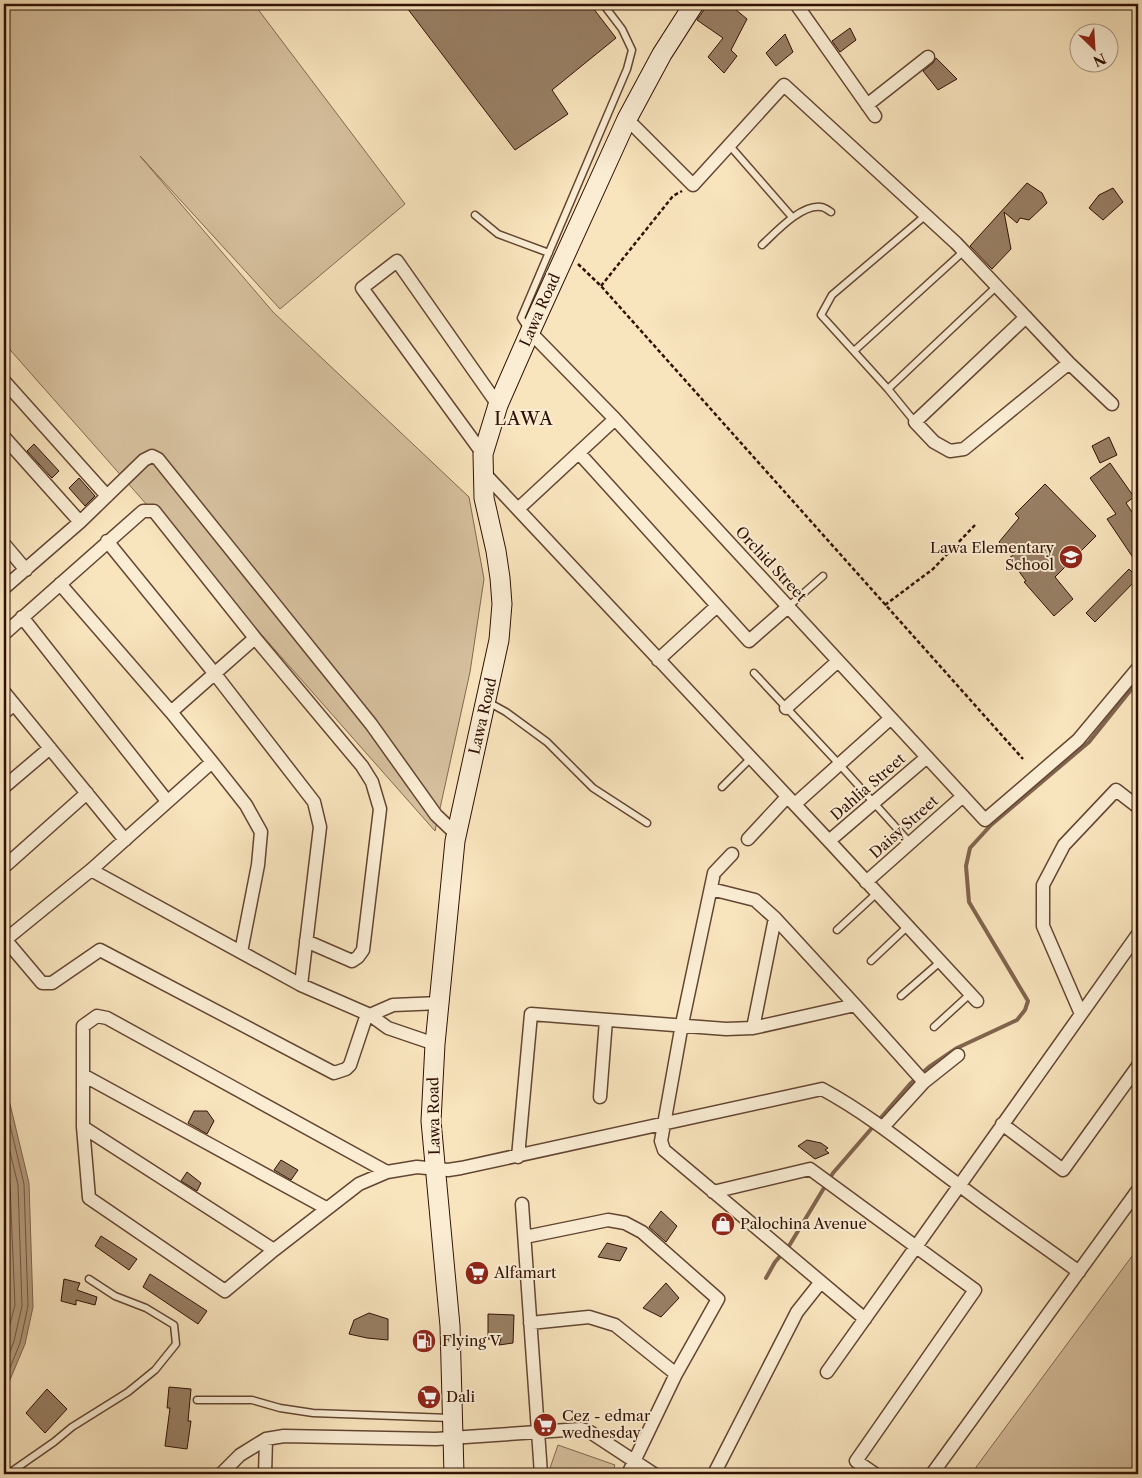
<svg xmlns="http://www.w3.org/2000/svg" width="1142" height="1478" font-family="'Libre Caslon Text',serif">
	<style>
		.green { fill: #d6c09e; stroke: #846851 }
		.water { fill: #b49c7e; stroke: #80644d }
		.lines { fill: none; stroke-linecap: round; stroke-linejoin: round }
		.shore { stroke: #725641; stroke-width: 1 }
		.stream { stroke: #80644d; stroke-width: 4 }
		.building { fill: #987f64; stroke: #311104 }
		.service-casing { stroke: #634632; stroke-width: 9 }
		.minor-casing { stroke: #634632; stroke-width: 15 }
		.secondary-casing { stroke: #311104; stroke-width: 21 }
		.path { stroke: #311104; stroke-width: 2.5; stroke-dasharray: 4 2.5; stroke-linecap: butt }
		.service { stroke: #faedd4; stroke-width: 6 }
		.minor { stroke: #faedd4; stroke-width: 12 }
		.secondary { stroke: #faedd4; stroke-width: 19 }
		.labels { text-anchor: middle; stroke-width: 4; stroke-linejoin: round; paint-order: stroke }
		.street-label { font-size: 15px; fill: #311104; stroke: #faedd4 }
		.poi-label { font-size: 15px; fill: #311104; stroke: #faedd4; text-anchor: start }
		.quarter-label { font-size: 18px; letter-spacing: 1px; fill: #311104; stroke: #faedd4 }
	</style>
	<rect width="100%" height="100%" fill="#f8e4bd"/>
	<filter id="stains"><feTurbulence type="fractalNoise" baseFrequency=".004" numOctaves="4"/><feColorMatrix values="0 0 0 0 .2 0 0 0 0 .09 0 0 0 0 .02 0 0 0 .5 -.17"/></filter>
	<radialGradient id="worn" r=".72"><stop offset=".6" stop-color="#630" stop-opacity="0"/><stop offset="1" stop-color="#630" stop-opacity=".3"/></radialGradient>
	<path class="green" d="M4 4H254L405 204 280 309 140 156 273 312 469 497 484 579 470 672 435 831 4 343Z
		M1138 1248V1474H971Z
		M558 1445 615 1465 612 1474H559L549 1471Z"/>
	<path class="water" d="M4 1079 29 1183 33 1307 25 1344 4 1394Z"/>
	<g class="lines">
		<path class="shore" d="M4 1100 24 1184 28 1306 20 1343 4 1383
			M4 1127 18 1185 22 1306 14 1341 4 1368
			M4 1159 10 1186 15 1305 4 1347"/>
		<path class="stream" d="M766 1278 775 1262 789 1246 833 1173 910 1084 929 1067 957 1048 1017 1020 1025 1010 1028 1001 969 902 966 866 970 848 991 825 1089 742 1138 681"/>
	</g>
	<path class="building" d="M404 4H590L616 38 552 90 568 114 515 150Z
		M708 4H729L747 19 731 50 737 56 724 73 708 57 723 38 697 20Z
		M850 28 856 40 840 52 832 41Z
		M785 34 793 52 776 66 766 53Z
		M936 58 957 79 938 90 923 71 933 63Z
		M1027 183 1042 193 1047 203 1029 220 1020 218 1017 223 1004 212 1011 249 992 269 970 246Z
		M1113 188 1123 202 1103 220 1089 208 1099 195Z
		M1109 437 1117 455 1100 463 1092 446Z
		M34 444 59 471 52 478 27 451Z
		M1110 463 1134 497 1126 503 1138 521V565L1107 519 1116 514 1090 478Z
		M79 478 95 496 85 506 69 488Z
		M1045 484 1096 536 1055 577 1073 599 1054 616 1024 582 1026 581 1009 558 1013 555 999 542 1019 518 1015 514Z
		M1129 569 1138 578 1095 622 1086 613Z
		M194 1111H207L214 1121 207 1134 188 1123Z
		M807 1140 821 1143 828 1148 825 1150 829 1153 815 1159 798 1146Z
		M281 1160 298 1170 291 1180 274 1170Z
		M187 1172 201 1183 197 1191 181 1181Z
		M661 1211 677 1226 666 1242 649 1227Z
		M101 1236 137 1259 129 1270 95 1246Z
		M607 1243 627 1248 620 1261 598 1257Z
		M150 1274 207 1311 198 1324 143 1287Z
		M64 1279 80 1283 77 1290 97 1297 95 1305 76 1300V1305L61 1301Z
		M666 1283 679 1298 661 1317 643 1308Z
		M369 1313 388 1319V1340L367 1338 349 1334 354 1320Z
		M488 1314 514 1315 513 1343 499 1345 501 1339H488Z
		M418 1331 432 1333 429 1352 416 1350Z
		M169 1387 191 1389 188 1421H191L187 1449 165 1446 170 1408H167Z
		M47 1389 67 1409 45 1433 26 1413Z"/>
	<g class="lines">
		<g class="service-casing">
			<path id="service" d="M730 146 792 217
				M475 215 498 234 549 253
				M762 245C775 233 801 204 821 207 824 207 828 210 831 212
				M528 329 521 318 627 69 632 50 622 29 603 4
				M854 351 964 251
				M888 389 997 286
				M915 422 888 389 821 315 832 295 926 215
				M789 606 823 576
				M754 673 839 764 910 843
				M488 702 506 712 547 742 593 788 647 823
				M722 787 751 758
				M837 930 877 893
				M871 961 907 927
				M901 996 940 962
				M934 1027 970 994
				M197 1400H252L280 1408 313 1413 450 1418
				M8 1474 54 1442 72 1427 128 1392 155 1370 176 1344 174 1325 146 1308 115 1296 89 1279"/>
		</g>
		<g class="minor-casing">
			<path id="minor" d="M796 4 875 116
				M867 105 928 57
				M627 119 693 185 784 85 956 243 1069 363 1112 404
				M1026 317 915 422 934 442 950 451 964 449 1069 363
				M530 332 615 419 985 820 1078 740 1138 668
				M4 381 107 496
				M4 437 80 522
				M579 453 749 641 789 606
				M483 454 362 288 397 261 498 405
				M483 472 829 841 977 1001
				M518 509 615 419
				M107 541 215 674 314 802 320 827 301 985
				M4 544 26 570
				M60 584 171 712 212 762 246 805 261 832 258 865 241 952
				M4 588 80 522 144 460 152 456 158 459 371 724 436 815 456 834
				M22 617 167 801
				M4 634 143 511H154L255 638 362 766 372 782 380 809 363 950 358 957 352 961 306 941
				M658 660 717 606
				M4 692 125 840
				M786 708 838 661
				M171 712 255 638
				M4 713 14 704
				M4 787 50 748
				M795 804 891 718
				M748 839 787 797
				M829 841 927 757
				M732 854 714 873 682 1024 661 1141 664 1150 865 1319
				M4 867 87 793
				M91 870 301 985 370 1015 388 1028 435 1044
				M866 882 963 796
				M711 889 755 900 775 918 855 1005 924 1082
				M4 938 42 983H52L100 950 334 1073 346 1069 350 1065 367 1014
				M5 940 91 870 212 762
				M1081 1014 1043 926V885L1064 845 1116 790 1138 807
				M370 1015 393 1005 440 1003
				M753 1028 775 918
				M83 1075 326 1208
				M600 1097 606 1020
				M1002 1124 1063 1170 1138 1066
				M83 1127 274 1250
				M883 1127 924 1082 958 1055
				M518 1157 531 1014 726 1029 753 1028 855 1005
				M387 1172 107 1018 97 1016 83 1026V1127L89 1198 225 1291 274 1250 359 1184 387 1172 417 1167 448 1170 461 1168 822 1089C872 1116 914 1152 959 1185 998 1215 1039 1243 1079 1272
				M713 1192 810 1169 975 1290 856 1461 875 1474
				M522 1204 541 1474
				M525 1237 608 1220 625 1223 642 1232 718 1299 676 1374 628 1474
				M530 1323 589 1317 615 1325 676 1374
				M827 1372 1138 934
				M221 1474 240 1455 266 1439 284 1436 436 1439 581 1429 590 1432 654 1474
				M265 1474 266 1439
				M714 1474 797 1312 820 1283
				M932 1474 1138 1190"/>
		</g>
		<g class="secondary-casing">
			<path id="secondary" d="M454 1474 450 1326 431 1121 435 1044 455 841 499 640 502 604 500 578 496 551 484 498 483 454 498 405 530 332 627 119 662 54 694 4"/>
		</g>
		<path class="path" d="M578 264 601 286 1023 759
			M601 286 673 196 682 191
			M885 605 933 569 975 525"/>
		<use href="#service" class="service"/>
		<use href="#minor" class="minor"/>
		<use href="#secondary" class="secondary"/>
	</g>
	<defs>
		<g id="school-disc" transform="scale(1.25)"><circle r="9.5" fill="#8f2418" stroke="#faedd4"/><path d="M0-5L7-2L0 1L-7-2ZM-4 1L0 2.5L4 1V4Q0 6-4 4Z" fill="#fff"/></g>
		<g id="shop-disc" transform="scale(1.25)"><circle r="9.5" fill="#8f2418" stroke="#faedd4"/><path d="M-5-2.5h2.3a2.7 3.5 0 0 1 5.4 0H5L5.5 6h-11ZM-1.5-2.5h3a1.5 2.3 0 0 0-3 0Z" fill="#fff"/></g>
		<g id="supermarket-disc" transform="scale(1.25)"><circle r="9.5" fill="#8f2418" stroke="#faedd4"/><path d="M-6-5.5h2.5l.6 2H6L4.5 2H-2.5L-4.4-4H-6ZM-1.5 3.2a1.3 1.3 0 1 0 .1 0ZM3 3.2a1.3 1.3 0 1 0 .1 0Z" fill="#fff"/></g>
		<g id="fuel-disc" transform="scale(1.25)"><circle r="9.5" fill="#8f2418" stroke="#faedd4"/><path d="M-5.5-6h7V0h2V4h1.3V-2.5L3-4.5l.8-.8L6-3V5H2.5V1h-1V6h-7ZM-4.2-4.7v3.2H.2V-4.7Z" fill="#fff"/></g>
	</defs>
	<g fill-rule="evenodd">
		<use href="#school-disc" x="1071" y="557"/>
		<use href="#shop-disc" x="723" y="1224"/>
		<use href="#supermarket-disc" x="477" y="1273"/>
		<use href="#fuel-disc" x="424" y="1341"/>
		<use href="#supermarket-disc" x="429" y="1397"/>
		<use href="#supermarket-disc" x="545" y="1425"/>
	</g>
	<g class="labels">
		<g class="street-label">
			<text transform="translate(540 310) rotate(-66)" y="5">Lawa Road</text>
			<text transform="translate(771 564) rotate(47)" y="5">Orchid Street</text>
			<text transform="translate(483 716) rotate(-77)" y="5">Lawa Road</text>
			<text transform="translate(868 787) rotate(-41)" y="5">Dahlia Street</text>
			<text transform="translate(904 827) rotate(-42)" y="5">Daisy Street</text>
			<text transform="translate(434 1116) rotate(-91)" y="5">Lawa Road</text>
		</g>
		<g class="poi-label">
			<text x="1054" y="553" text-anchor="end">Lawa Elementary<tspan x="1054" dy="17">School</tspan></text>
			<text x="740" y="1229">Palochina Avenue</text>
			<text x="494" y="1278">Alfamart</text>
			<text x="442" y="1346">Flying V</text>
			<text x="446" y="1402">Dali</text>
			<text x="562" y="1421">Cez - edmar<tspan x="562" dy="17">wednesday</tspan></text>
		</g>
		<g class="quarter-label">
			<text x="524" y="425">LAWA</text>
		</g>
	</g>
	<rect width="1142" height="1478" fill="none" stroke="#f8e4bd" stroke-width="20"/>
	<rect x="5" y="5" width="1132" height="1468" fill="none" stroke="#311104" stroke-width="2.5"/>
	<rect x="10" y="10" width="1122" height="1458" fill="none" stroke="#311104"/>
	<g transform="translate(1094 48) rotate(155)"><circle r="24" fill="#faedd4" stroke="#aa9581"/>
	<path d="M0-4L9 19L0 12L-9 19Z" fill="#8f2418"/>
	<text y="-8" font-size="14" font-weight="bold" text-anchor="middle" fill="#311104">N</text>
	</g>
	<rect width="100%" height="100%" filter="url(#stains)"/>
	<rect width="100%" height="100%" fill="url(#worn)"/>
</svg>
